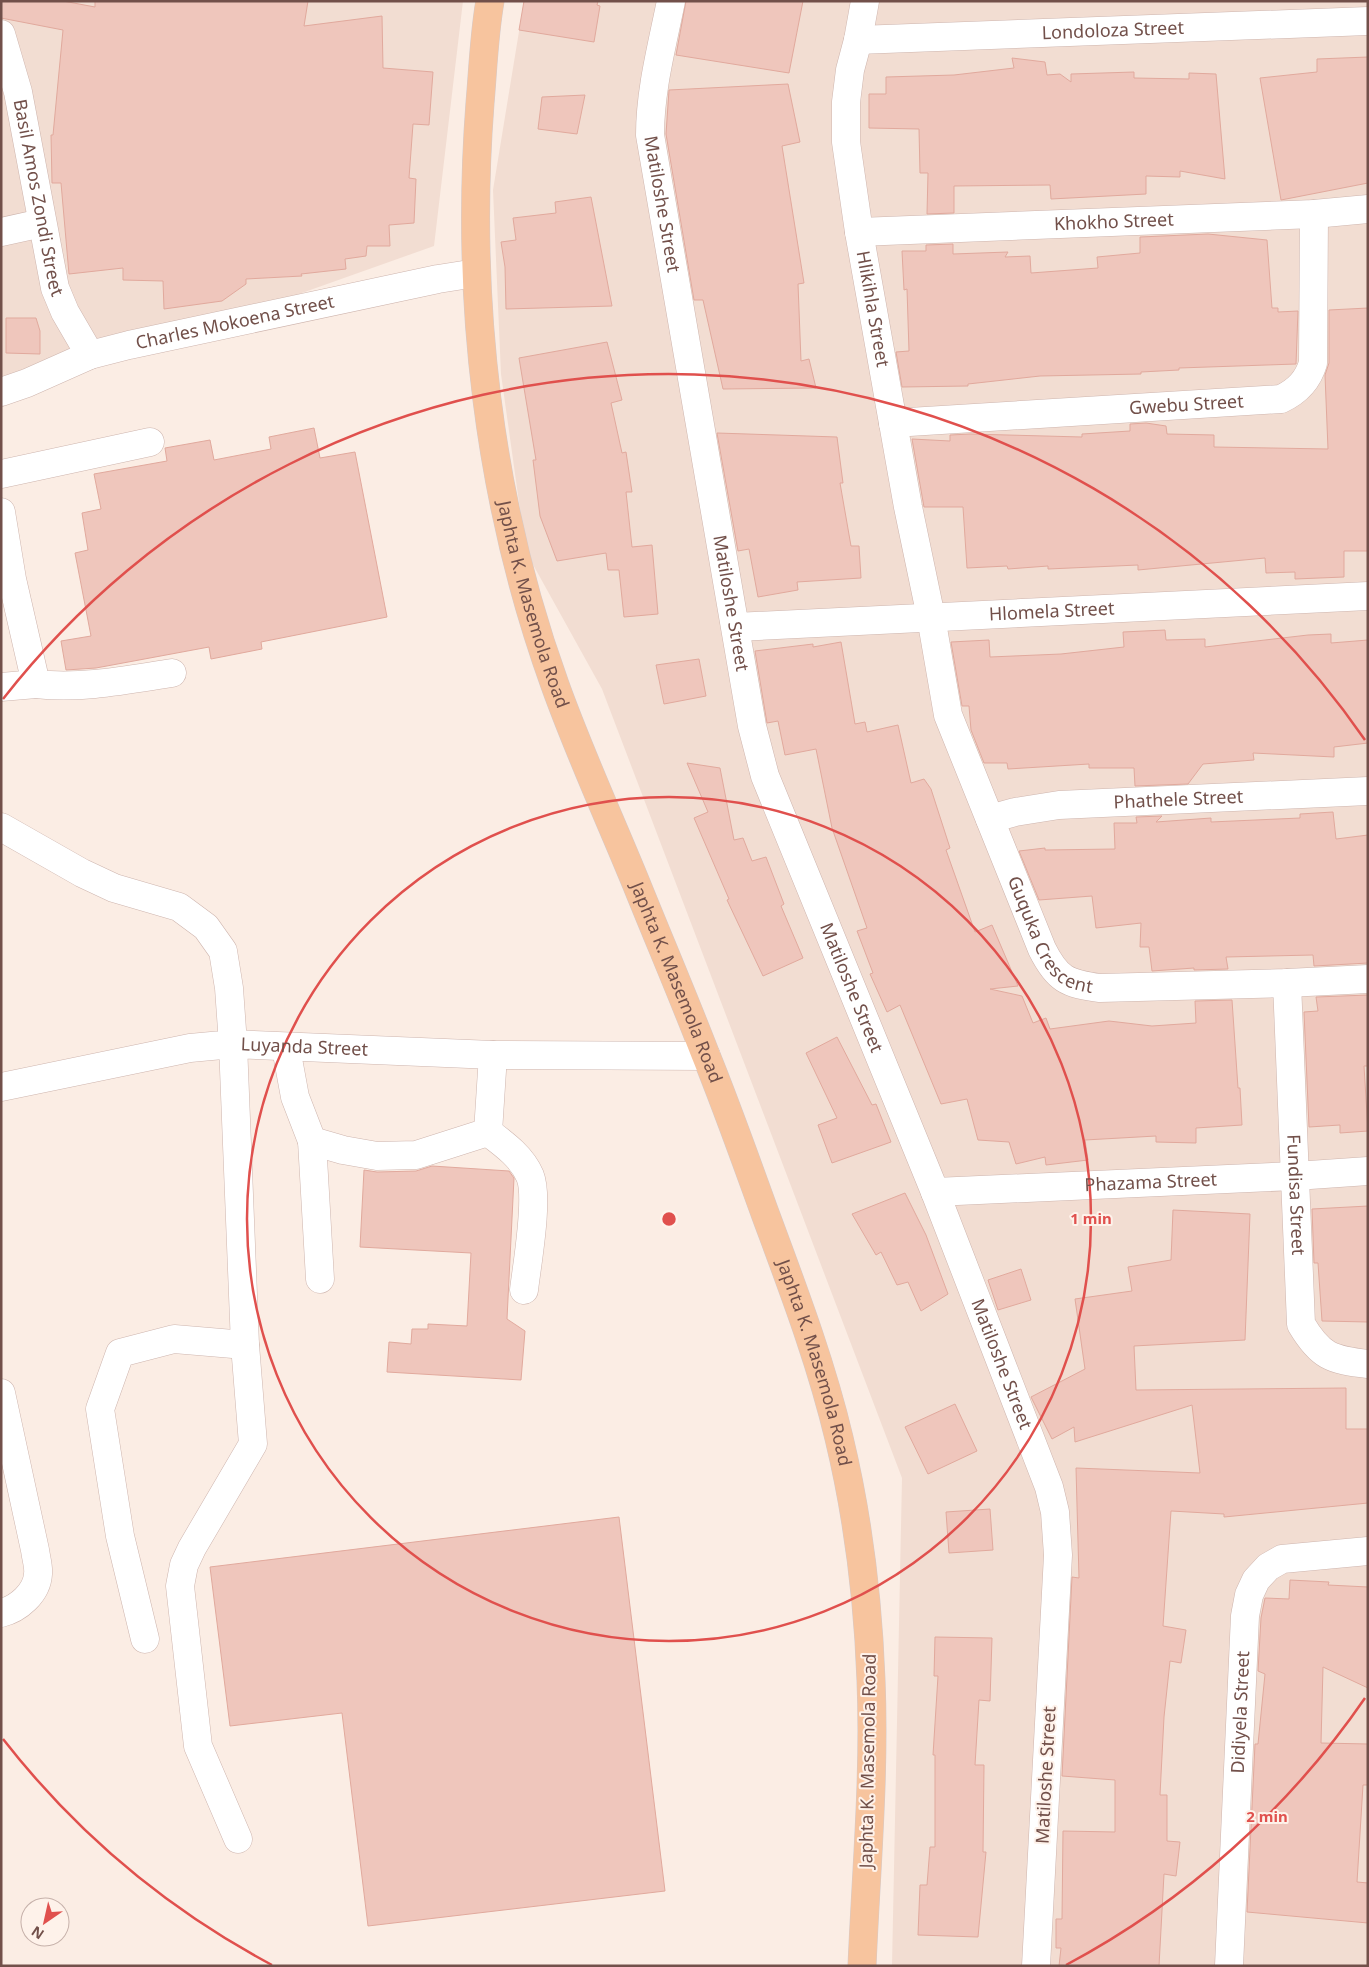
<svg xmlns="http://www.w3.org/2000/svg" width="1369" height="1967" font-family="'Noto Sans',sans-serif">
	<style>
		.residential { fill: #f2ddd2 }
		.building { fill: #efc6bc; stroke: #e1a99d }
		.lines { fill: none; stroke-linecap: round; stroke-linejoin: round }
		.minor-casing { stroke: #ceb5ae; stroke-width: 29 }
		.major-casing { stroke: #d5cac9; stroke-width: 29 }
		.minor { stroke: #fff; stroke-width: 28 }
		.major { stroke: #f7c49e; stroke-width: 28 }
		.ring { fill: none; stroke: #e0504d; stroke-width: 2.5 }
		.labels { text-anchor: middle; stroke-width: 4; stroke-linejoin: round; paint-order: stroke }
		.street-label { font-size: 18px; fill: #72504a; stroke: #fef2ea }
		.centre { fill: #e0504d; stroke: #fef2ea; stroke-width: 2.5 }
		.ring-label { font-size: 15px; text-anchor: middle; font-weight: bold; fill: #e0504d; stroke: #fef2ea; stroke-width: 4; stroke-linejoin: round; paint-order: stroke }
	</style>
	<rect width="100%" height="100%" fill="#fbede4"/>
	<path class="residential" d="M1 1H463L434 246 1 400Z
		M524 1H1368V1966H892L902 1478 602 689 526 552 501 374 493 190Z"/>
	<path class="building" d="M1 1H63L95 7V1H308L304 26 382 16 383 68 433 72 429 125 413 124 409 178 416 179 414 223 389 225 390 246H367L366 256 345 259 346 269 301 274 302 276 246 279V284L222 301 164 309 163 281 123 280V268L69 274 61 183H52L51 135H53L63 30 1 18Z
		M524 1H598L597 5 600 6 594 42 519 30Z
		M686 1H803L789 73 676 55Z
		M1368 57V183L1281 200 1260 78 1317 72V59Z
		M1012 58 1045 62 1047 75 1060 74 1071 82V74L1134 72V78L1189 79V73L1216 74 1225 179 1180 171V177L1146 176V194L1051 199 1050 185 954 186V213L927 214 928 173H920L919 129 869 128V94H886V77L954 75 1014 68Z
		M788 84 800 142 782 146 804 283 798 284 801 361 809 359 816 388 723 389 703 300H694L666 134 669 90Z
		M585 95 577 134 538 129 542 97Z
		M591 197 612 306 506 309 505 267 501 242 516 240 513 218 556 213 555 202Z
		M1208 234 1267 240 1272 308H1278V312L1298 311 1296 364 1179 368V370L1141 372V374L1040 376 968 384V386L902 387 896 352 909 351 907 289 904 290 902 251H926V245L953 244V254L1008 252 1005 257 1030 256 1031 273 1098 268 1097 257 1140 253V237Z
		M1368 308V551H1344V577L1295 579V572L1266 573 1265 558 1138 570V565L1048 569V566L1008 569 1007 566 967 568 963 507H924L912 439 950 441V435L970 434 1082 437V434L1130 431V424L1146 423 1166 426 1167 434 1214 435V447L1328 449 1325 375 1329 363V310Z
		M6 318H36L40 331V354L6 353Z
		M607 342 622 400 611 403 622 453 626 452 632 492H626L632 547 652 545 658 614 624 617 619 570H608L606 553 557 561 540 516 533 460H536L519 358Z
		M314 428 320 458 355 452 387 617 261 642 262 649 211 659 209 647 96 668 66 670 61 641 91 636 75 553 88 550 82 513 101 509 94 474 167 461 165 448 210 440 214 460 271 449 269 437Z
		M717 433 837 437 843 483H840L851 546H859L861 578 797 582 798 590 758 597 749 549 738 551Z
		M1165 630 1166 640 1205 639V647L1308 635 1331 634V643L1368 640V743L1334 747V757L1253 753 1254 760 1203 764 1188 784 1135 786 1134 768H1089V764L1008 769 1007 763H984L971 730 969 706H962L951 642 989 640 990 657 1061 654 1124 647 1123 632Z
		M841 642 855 724 865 722 867 732 898 725 911 783 924 779 931 789 950 848 946 850 975 932 992 925 1018 986 990 989 1022 996 1033 1023 1046 1018 1050 1029 1109 1021 1152 1026 1196 1023 1195 1001 1232 1000 1238 1088H1240L1242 1125 1196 1128V1143L1156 1142V1136L1085 1140 1088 1160 1046 1165 1045 1157 1016 1164 1009 1142 978 1140 967 1099 941 1104 900 1005 887 1012 870 974 873 973 857 931 867 928 832 828 816 749 785 755 778 721 767 723 755 651 813 644V647Z
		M699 659 706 696 664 704 656 665Z
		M687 763 720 768 734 840 743 838 752 861 766 857 784 904 781 906 803 958 763 976 727 900 729 899 694 818 708 812Z
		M1333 812 1336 839 1368 835V963L1314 966 1313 955 1226 957 1228 969 1194 970V968L1152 971 1149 947H1140L1141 923 1096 928 1092 896 1039 900 1019 851 1045 848V850L1115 849 1114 823H1137L1136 817 1162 816 1156 822 1211 818V822L1300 818V814Z
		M1368 995V1066H1364L1368 1131 1340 1133V1125L1309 1127 1304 1012 1318 1011 1316 997Z
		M837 1037 872 1105 876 1104 891 1142 832 1163 818 1125 837 1118 806 1053Z
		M432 1166 509 1171 514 1178 507 1319 525 1331 521 1380 387 1372 389 1342 411 1344 412 1329H428V1324L467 1326 471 1253 360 1247 364 1170 377 1172 416 1171Z
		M905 1193 926 1235 948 1294 921 1311 908 1282 897 1285 881 1252 876 1255 852 1214Z
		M1368 1206V1322L1322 1321 1318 1263H1314L1312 1209Z
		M1173 1210 1250 1214 1245 1340 1134 1346 1136 1390 1346 1388V1429H1368V1503L1224 1517V1514L1171 1511 1163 1626 1186 1630 1181 1663 1170 1661 1164 1717 1160 1795H1167V1841L1180 1842 1176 1876 1164 1874 1159 1966H1059L1061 1948H1056V1919H1062L1063 1831 1115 1832V1780L1062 1776 1072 1577 1079 1578 1076 1468 1200 1473 1192 1405 1075 1442 1074 1427 1052 1439 1031 1397 1085 1369 1075 1299 1132 1291 1128 1267 1171 1260Z
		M1021 1269 1031 1300 998 1310 988 1280Z
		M955 1404 977 1451 928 1474 905 1427Z
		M990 1509 993 1550 949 1553 946 1512Z
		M619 1517 665 1891 368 1926 342 1713 230 1726 210 1567Z
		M1290 1580 1329 1582 1328 1585 1368 1587V1688L1323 1667 1321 1743 1368 1744V1785H1363L1357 1882 1368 1883V1923L1247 1912 1255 1744H1258L1265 1674 1258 1671 1261 1618 1265 1598 1289 1599Z
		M935 1637 992 1638 990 1701 979 1700 975 1765H984L983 1852H986L978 1937 918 1935 920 1885H927L930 1847H935V1755H933L938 1676H934Z"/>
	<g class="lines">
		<g class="minor-casing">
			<g id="minor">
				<path id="s1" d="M671 1C662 46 650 90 650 135L752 726 765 776 935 1192 1049 1487 1055 1512 1058 1555 1036 1966"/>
				<path id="s2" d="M865 1 858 40 850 70 846 102V142L859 232 908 507 931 617 948 715 1042 949C1057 979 1067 984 1100 988L1287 983 1368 979"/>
				<path id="s3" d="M1 34 18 92 55 288 65 312 90 355"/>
				<path id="s4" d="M858 40 1368 21"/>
				<path d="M1 232 42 223"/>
				<path id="s5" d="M859 232 1314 214 1368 209"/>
				<path id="s6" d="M1 392 27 383 90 355 129 345 438 279 476 273"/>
				<path id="s7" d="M893 423 1281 399C1298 391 1308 380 1313 363L1314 214"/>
				<path d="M1 474 150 442"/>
				<path d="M1 512 12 579 36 684C82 689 126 680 172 673"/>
				<path id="s8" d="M736 627 1368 596"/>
				<path d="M1 687 36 684"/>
				<path id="s9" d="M990 819 1015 812 1059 805 1368 791"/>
				<path d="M1 827 82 873 114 888 179 907 206 927 223 951 229 988 233 1044 190 1048 1 1087"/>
				<path id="s10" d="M1287 983 1301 1324C1320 1356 1331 1360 1368 1364"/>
				<path d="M286 1048 295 1097 312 1141 343 1150 377 1156 416 1155 488 1132 493 1055"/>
				<path d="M488 1132C504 1144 522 1157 530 1176 539 1198 527 1264 524 1290"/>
				<path d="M312 1141 320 1279"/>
				<path id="s11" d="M935 1192 1295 1176 1368 1171"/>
				<path d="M1 1393 35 1550C36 1558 39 1567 38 1574 37 1593 18 1609 1 1613"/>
				<path d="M145 1639 120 1536 100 1409 120 1353 174 1339 245 1345"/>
				<path id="s12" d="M238 1839 198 1746 180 1586 184 1565 192 1548 253 1444 245 1345 233 1044 493 1055 706 1056"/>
				<path id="s13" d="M1229 1966 1245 1616 1249 1595 1256 1580 1268 1567 1282 1559 1368 1551"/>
			</g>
		</g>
		<g class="major-casing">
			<g id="major">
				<path id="s14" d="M490 1C484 35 483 69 480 103 465 298 488 500 555 685 579 752 609 817 636 883 659 940 683 996 705 1053 727 1107 746 1161 766 1216 793 1289 821 1362 839 1438 858 1517 868 1599 871 1680 875 1775 866 1871 862 1966"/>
			</g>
		</g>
		<use href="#minor" class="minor"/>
		<use href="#major" class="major"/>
	</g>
	<g class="ring">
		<circle cx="669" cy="1219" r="422"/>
		<path d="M1365 1698A845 845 0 0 1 1066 1965M272 1965A845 845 0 0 1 3 1739M3 699A845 845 0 0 1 1365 740"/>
	</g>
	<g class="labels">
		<g class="street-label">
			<text dy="6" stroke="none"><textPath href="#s4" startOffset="255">Londoloza Street</textPath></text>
			<text dy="6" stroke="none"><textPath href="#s3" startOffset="168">Basil Amos Zondi Street</textPath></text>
			<text dy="6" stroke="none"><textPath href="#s1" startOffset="206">Matiloshe Street</textPath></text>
			<text dy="6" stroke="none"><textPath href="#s5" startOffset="255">Khokho Street</textPath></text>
			<text dy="6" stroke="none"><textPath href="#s2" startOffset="312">Hlikihla Street</textPath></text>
			<text dy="6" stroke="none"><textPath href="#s6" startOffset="245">Charles Mokoena Street</textPath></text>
			<text dy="6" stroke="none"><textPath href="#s7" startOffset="294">Gwebu Street</textPath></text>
			<text dy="6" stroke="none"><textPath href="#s14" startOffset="610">Japhta K. Masemola Road</textPath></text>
			<text dy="6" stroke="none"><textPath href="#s1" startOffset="611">Matiloshe Street</textPath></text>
			<text dy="6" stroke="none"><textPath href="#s8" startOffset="316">Hlomela Street</textPath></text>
			<text dy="6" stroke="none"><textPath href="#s9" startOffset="190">Phathele Street</textPath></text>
			<text dy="6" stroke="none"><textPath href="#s2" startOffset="972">Guquka Crescent</textPath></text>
			<text dy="6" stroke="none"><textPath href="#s14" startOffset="1015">Japhta K. Masemola Road</textPath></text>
			<text dy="6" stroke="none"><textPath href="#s1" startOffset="1016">Matiloshe Street</textPath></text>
			<text dy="6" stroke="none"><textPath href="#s12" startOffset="895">Luyanda Street</textPath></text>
			<text dy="6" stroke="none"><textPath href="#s11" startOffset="216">Phazama Street</textPath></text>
			<text dy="6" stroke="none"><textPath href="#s10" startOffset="212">Fundisa Street</textPath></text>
			<text dy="6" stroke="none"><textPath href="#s14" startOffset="1420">Japhta K. Masemola Road</textPath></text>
			<text dy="6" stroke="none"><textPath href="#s1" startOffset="1421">Matiloshe Street</textPath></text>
			<text dy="6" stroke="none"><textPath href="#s13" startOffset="254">Didiyela Street</textPath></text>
			<text transform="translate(868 1761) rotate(-89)" y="6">Japhta K. Masemola Road</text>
			<text transform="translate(1046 1775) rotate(-87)" y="6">Matiloshe Street</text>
		</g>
	</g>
	<circle cx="669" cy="1219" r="8" class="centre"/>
	<g class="ring-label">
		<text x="1091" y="1224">1 min</text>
		<text x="1267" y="1822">2 min</text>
	</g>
	<rect width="1369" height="1967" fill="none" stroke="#72504a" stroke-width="5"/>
	<g transform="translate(45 1922) rotate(214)"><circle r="24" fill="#fef2ea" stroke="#c6b1aa"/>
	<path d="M0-4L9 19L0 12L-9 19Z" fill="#e0504d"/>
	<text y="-8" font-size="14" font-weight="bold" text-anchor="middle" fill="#72504a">N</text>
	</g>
</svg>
